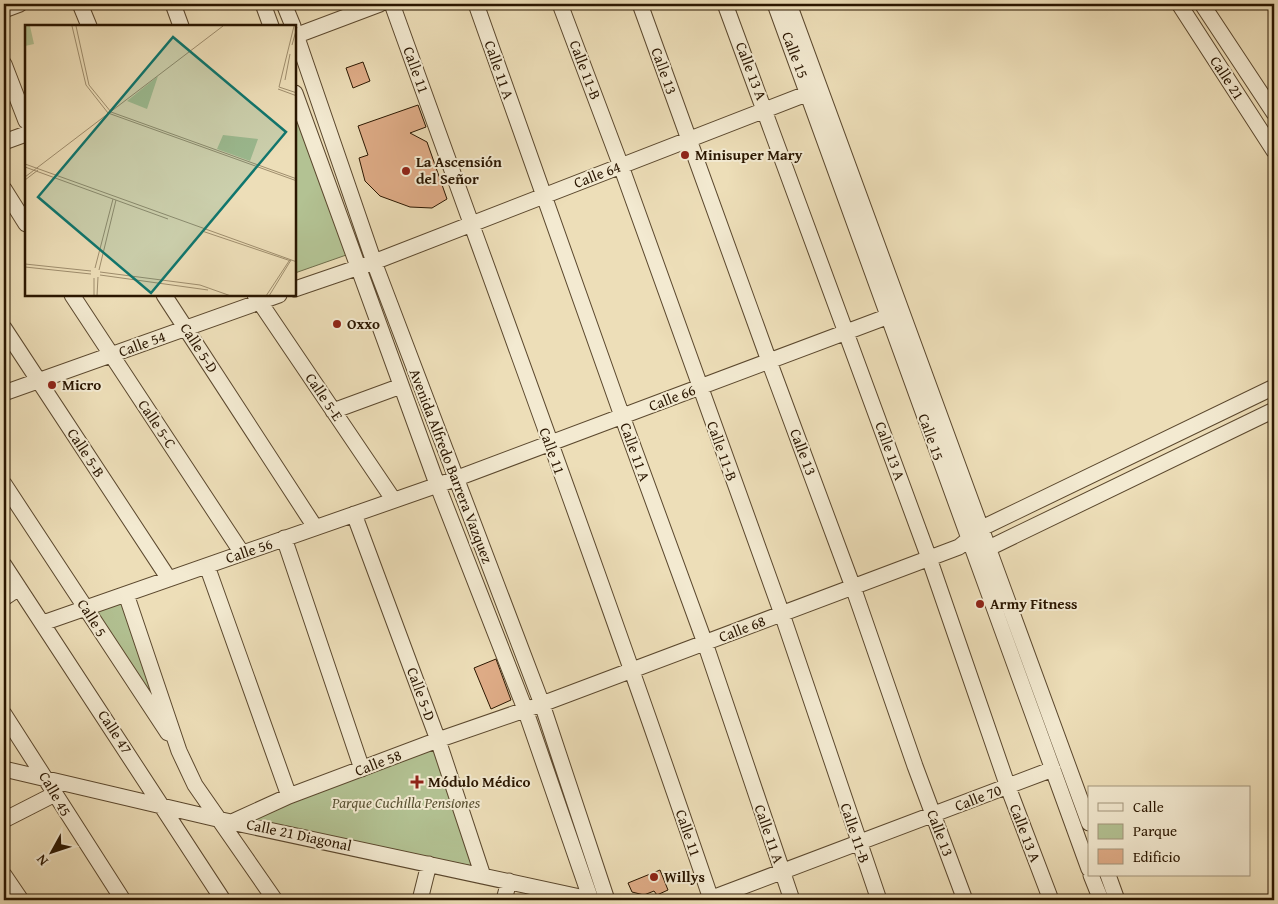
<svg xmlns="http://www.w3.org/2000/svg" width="1278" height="904" font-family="'Gentium Book Plus',serif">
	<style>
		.green { fill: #b3c293; stroke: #6e6c4a }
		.building { fill: #dfac87; stroke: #2a1600 }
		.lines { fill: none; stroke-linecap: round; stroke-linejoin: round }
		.minor-casing { stroke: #5b482e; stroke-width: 17 }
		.minor { stroke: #f3ead1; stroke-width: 15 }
		.poi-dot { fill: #8f2418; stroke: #f3ead1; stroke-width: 2 }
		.labels { text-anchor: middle; stroke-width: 4; stroke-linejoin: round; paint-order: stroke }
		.street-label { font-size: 15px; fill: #2a1600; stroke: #f3ead1 }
		.poi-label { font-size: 15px; font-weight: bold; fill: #2a1600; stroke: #f3ead1; text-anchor: start }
		.park-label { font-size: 15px; font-style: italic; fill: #5a5233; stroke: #f3ead1 }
		.inset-road { fill: none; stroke: #9f8e6e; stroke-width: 1 }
		.view { fill: #0f766e; fill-opacity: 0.15; stroke: #0f766e; stroke-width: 2.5 }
		.inset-edge { fill: none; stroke: #2a1600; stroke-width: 2.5 }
	</style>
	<rect width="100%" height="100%" fill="#eddeb8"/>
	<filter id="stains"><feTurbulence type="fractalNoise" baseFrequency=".004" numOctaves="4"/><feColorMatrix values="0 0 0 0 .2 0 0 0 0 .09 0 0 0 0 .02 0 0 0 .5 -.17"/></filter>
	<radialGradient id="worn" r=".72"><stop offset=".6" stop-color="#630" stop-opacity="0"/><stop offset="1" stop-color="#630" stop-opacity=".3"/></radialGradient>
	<path class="green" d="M295 101 349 254 295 273Z
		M124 598 166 724 92 610Z
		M435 741 477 867 242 820Z"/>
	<path class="building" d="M363 62 370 81 353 88 346 68Z
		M418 105 426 127 410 133 427 142 447 199 432 208 410 207 380 196 365 181 359 158 368 155 358 126Z
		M496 659 511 700 491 709 474 668Z
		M660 870 668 890 657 895 654 891 644 895 632 892 628 883Z"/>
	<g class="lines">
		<g class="minor-casing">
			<path id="minor" d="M80 4 89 26
				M173 4 181 26
				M263 4 271 26
				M284 4 293 26
				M392 4C499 302 609 599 711 899
				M476 4 622 416 705 643 792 900
				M560 4 621 166 782 614 879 900
				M640 4 769 361 853 587 915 766 965 900
				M725 4 929 558 1008 787 1051 900
				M775 4 1089 869
				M789 4 1089 823
				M1179 4 1274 151
				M1202 4 1274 113
				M4 10 20 4
				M295 32 374 262 542 704 607 900
				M295 36 380 4
				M4 64 26 121
				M295 93 437 484 525 709 591 900
				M4 142 26 134
				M4 189 26 224
				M295 289 374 262 819 89
				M72 295 242 553
				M164 295 315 527
				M255 295 393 499
				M4 328 169 579
				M4 393 279 295
				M333 411 401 386
				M4 484 168 733
				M354 514 438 740 483 876
				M284 538 362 769
				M980 549 989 548 1274 410
				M4 565 223 900
				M207 566 289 796
				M126 594 179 751 195 785 275 900
				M4 598 19 588
				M43 623 455 479 889 316
				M4 714 123 900
				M4 769 217 819 594 900
				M4 820 53 795
				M234 821 289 796 435 741 542 704 959 547 982 528 1274 387
				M4 875 21 900
				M1091 875 1101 900
				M1108 875 1117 900
				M420 900 429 864
				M504 900 509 881
				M707 900 1053 769"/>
		</g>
		<use href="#minor" class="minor"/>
	</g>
	<g class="poi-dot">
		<circle cx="685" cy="155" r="5"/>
		<circle cx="406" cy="171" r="5"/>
		<circle cx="337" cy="324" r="5"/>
		<circle cx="52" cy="385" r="5"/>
		<circle cx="980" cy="604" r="5"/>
		<path d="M414.5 774.5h5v5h5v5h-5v5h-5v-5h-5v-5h5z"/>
		<circle cx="654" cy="877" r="5"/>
	</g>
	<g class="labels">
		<g class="street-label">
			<text transform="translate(795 55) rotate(69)" y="5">Calle 15</text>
			<text transform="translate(416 70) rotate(70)" y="5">Calle 11</text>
			<text transform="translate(499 70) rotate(71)" y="5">Calle 11 A</text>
			<text transform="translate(585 70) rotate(69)" y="5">Calle 11-B</text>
			<text transform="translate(664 71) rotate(70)" y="5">Calle 13</text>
			<text transform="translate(751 71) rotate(69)" y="5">Calle 13 A</text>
			<text transform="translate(1227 78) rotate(57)" y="5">Calle 21</text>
			<text transform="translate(597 175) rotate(-21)" y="5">Calle 64</text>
			<text transform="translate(142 344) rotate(-20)" y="5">Calle 54</text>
			<text transform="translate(199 348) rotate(57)" y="5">Calle 5-D</text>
			<text transform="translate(324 397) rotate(56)" y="5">Calle 5-E</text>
			<text transform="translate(672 398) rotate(-21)" y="5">Calle 66</text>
			<text transform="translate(157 424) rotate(56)" y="5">Calle 5-C</text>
			<text transform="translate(931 437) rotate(70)" y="5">Calle 15</text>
			<text transform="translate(552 451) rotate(70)" y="5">Calle 11</text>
			<text transform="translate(722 451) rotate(70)" y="5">Calle 11-B</text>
			<text transform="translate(890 451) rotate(70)" y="5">Calle 13 A</text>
			<text transform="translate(635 452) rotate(70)" y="5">Calle 11 A</text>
			<text transform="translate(803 452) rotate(69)" y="5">Calle 13</text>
			<text transform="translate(86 453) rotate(57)" y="5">Calle 5-B</text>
			<text transform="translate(451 466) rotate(69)" y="5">Avenida Alfredo Barrera Vazquez</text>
			<text transform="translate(249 551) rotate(-19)" y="5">Calle 56</text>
			<text transform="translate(92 618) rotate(58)" y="5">Calle 5</text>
			<text transform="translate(742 629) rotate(-21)" y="5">Calle 68</text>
			<text transform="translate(421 694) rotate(70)" y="5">Calle 5-D</text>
			<text transform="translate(115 732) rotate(57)" y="5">Calle 47</text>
			<text transform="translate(378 763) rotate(-21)" y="5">Calle 58</text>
			<text transform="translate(55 794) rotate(60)" y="5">Calle 45</text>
			<text transform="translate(978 798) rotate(-21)" y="5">Calle 70</text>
			<text transform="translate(688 833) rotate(71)" y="5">Calle 11</text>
			<text transform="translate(855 833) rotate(71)" y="5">Calle 11-B</text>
			<text transform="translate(940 833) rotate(69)" y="5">Calle 13</text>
			<text transform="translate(1025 833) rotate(69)" y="5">Calle 13 A</text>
			<text transform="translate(769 834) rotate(71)" y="5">Calle 11 A</text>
			<text transform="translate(299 835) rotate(12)" y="5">Calle 21 Diagonal</text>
		</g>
		<g class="poi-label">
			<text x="695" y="160">Minisuper Mary</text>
			<text x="416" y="167">La Ascensión<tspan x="416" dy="17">del Señor</tspan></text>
			<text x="347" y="329">Oxxo</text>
			<text x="62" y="390">Micro</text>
			<text x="990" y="609">Army Fitness</text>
			<text x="428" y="787">Módulo Médico</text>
			<text x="664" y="882">Willys</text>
		</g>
		<g class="park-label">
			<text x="406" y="808">Parque Cuchilla Pensiones</text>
		</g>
	</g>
	<g transform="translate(25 25)">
		<rect width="271" height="271" fill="#eddeb8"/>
		<path d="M0 1H5L9 19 0 21ZM133 51 122 84 102 76ZM198 110 233 114 225 136 192 124Z" fill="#b3c293"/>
		<path class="inset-road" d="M47 1 61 60 83 88 272 156M51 1 64 60 86 87 272 154M269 1 254 62 272 68M267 20 272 2M260 55 265 29M253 64 272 71M0 139 272 237M0 142 143 194M0 152 198 1M0 155 13 145M177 206 266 236M0 239 66 246M0 242 66 249M70 243 88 174M74 245 91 175M75 247 175 260 206 271M75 250 183 265M69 253V271M72 271 73 252M241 271 264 236M244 271 266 235"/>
		<path class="view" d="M148 12 261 107 126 268 13 172Z"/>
		<rect width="271" height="271" class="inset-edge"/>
	</g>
	<rect width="1278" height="904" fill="none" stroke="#eddeb8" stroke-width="20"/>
	<rect x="5" y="5" width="1268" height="894" fill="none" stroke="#2a1600" stroke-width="2.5"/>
	<rect x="10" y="10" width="1258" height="884" fill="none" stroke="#2a1600"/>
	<rect x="1088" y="786" width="162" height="90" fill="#f3ead1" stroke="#a3957d"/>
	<rect x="1098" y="803" width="25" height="8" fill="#f3ead1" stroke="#a3957d"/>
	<text x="1133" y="812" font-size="15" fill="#2a1600">Calle</text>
	<rect x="1098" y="824" width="25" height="15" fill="#b3c293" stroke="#a3957d"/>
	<text x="1133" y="836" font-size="15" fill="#2a1600">Parque</text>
	<rect x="1098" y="849" width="25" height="15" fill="#dfac87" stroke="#a3957d"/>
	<text x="1133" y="862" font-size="15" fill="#2a1600">Edificio</text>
	<g transform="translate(52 852) rotate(230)" stroke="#f3ead1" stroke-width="4" paint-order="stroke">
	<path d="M0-4L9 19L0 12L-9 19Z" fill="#2a1600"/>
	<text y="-8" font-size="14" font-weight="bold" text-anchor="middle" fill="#2a1600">N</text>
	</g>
	<rect width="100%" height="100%" filter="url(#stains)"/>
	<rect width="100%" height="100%" fill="url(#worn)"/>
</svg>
